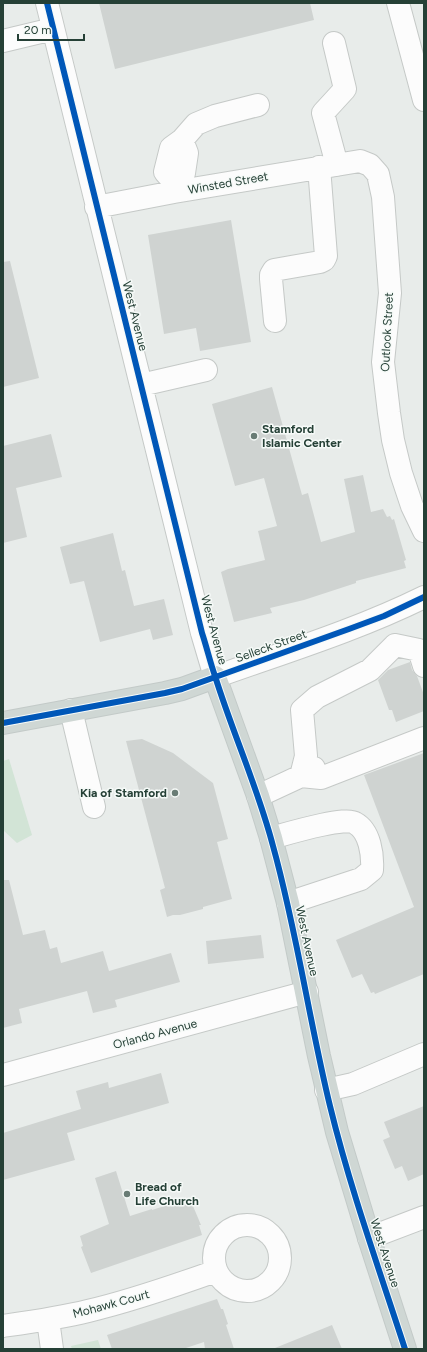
<svg xmlns="http://www.w3.org/2000/svg" width="427" height="1352" font-family="Figtree,sans-serif">
	<style>
		.green { fill: #d2e4d6 }
		.building { fill: #cfd3d1 }
		.lines { fill: none; stroke-linecap: round; stroke-linejoin: round }
		.minor-casing { stroke: #c5c9c7; stroke-width: 24 }
		.major-casing { stroke: #c3cac8; stroke-width: 24 }
		.minor { stroke: #fcfcfc; stroke-width: 22 }
		.major { stroke: #cfd7d4; stroke-width: 22 }
		.cycleway-casing { stroke: #f6faf8; stroke-width: 8 }
		.cycleway { stroke: #0057b8; stroke-width: 6 }
		.poi-dot { fill: #697c75; stroke: #f6faf8; stroke-width: 1.5 }
		.labels { text-anchor: middle; stroke-width: 3; stroke-linejoin: round; paint-order: stroke }
		.street-label { font-size: 12px; fill: #254036; stroke: #f6faf8 }
		.poi-label { font-size: 12px; font-weight: bold; fill: #254036; stroke: #f6faf8; text-anchor: start }
	</style>
	<rect width="100%" height="100%" fill="#e8ecea"/>
	<path class="green" d="M9 759 32 835 17 843 3 830V761Z
		M98 1340 101 1349H72L71 1346Z"/>
	<path class="building" d="M99 3H310L314 20 115 69Z
		M231 220 251 342 200 351 196 328 164 334 148 235Z
		M10 261 39 378 3 387V262Z
		M272 387 302 495 308 493 321 542 355 532 344 479 363 475 371 512 383 509 387 517 390 516 392 520 394 519 406 560 404 561 406 568 356 581V583L304 600 270 608 272 613 234 622 221 572 228 569 265 560 258 531 277 526 264 478 235 486 212 404Z
		M51 434 62 477 16 488 27 537 3 543V446Z
		M113 533 122 571 125 570 134 606 164 599 173 635 153 640 150 629 100 642 84 581 70 584 60 547Z
		M410 662 412 670 417 676 424 695V711L396 722 392 710H389L378 680 388 670Z
		M142 739 173 753 213 783 228 839 217 842 232 899 203 907V909L180 915H173L167 917 160 890 165 888 126 741Z
		M424 753V974L375 994 374 992 371 993 362 974 352 978 336 940 414 907 364 775Z
		M3 880H9L23 935 45 930 50 949 57 947 61 963 103 951 109 971 171 953 180 982 115 1000 117 1007 93 1013 87 991 19 1009 22 1023 3 1028Z
		M261 935 264 958 208 964 206 941Z
		M161 1073 169 1103 67 1133 75 1160 3 1180V1133L81 1109 76 1091 108 1082 109 1088Z
		M424 1106V1174L408 1181 402 1166 395 1169 383 1140 390 1137 384 1122Z
		M116 1171 130 1216 152 1209V1210L180 1201V1202L190 1199 201 1225H199L202 1235 91 1273 81 1247 83 1246 80 1236 109 1224 95 1178Z
		M217 1299 221 1309H223L228 1324 226 1325 234 1349H205L204 1342 183 1349H112L107 1335Z
		M332 1325 342 1349H275V1348Z"/>
	<g class="lines">
		<g class="minor-casing">
			<path id="minor" d="M47 3 202 633 215 677C285 652 357 630 424 597
				M398 3 424 100
				M3 41 53 29
				M334 43 345 89 323 113 337 165
				M173 181 184 173 187 153 182 140
				M174 192 173 181 165 172 171 148 182 140 196 124 215 116 258 105
				M96 207 174 192 360 161 370 165 378 174 383 197 390 293 383 362 389 413 393 440 401 473 412 506 424 531
				M275 321 271 279V275L274 270 320 262 324 260 326 256 319 167
				M141 385 206 370
				M395 645 370 670 317 697 302 710 306 756 301 776 321 778 424 738
				M395 645 419 650 424 666
				M71 710 94 807
				M258 796 301 776 314 768
				M271 838C286 834 345 816 355 823 370 831 373 855 372 870L361 879 288 903
				M3 1075 307 992
				M326 1090 353 1084 424 1054
				M214 1258a33 33 0 1 1 66 0a33 33 0 1 1-66 0Z
				M369 1238 424 1217
				M48 1320 52 1349
				M3 1326C31 1322 60 1318 88 1311 131 1301 174 1286 216 1271"/>
		</g>
		<g class="major-casing">
			<path id="major" d="M3 723 165 693 182 689 215 677 258 796 271 838 288 903 319 1056 337 1132 369 1238 405 1349"/>
		</g>
		<use href="#minor" class="minor"/>
		<use href="#major" class="major"/>
		<g class="cycleway-casing">
			<path id="cycleway" d="M47 3 202 633C207 648 210 662 215 676 233 734 258 788 273 846 297 932 309 1020 330 1106 350 1188 379 1269 405 1349
				M3 723 165 693 182 689 349 629 384 616 424 597"/>
		</g>
		<use href="#cycleway" class="cycleway"/>
	</g>
	<g class="poi-dot">
		<circle cx="254" cy="436" r="4"/>
		<circle cx="175" cy="793" r="4"/>
		<circle cx="127" cy="1194" r="4"/>
	</g>
	<g class="labels">
		<g class="street-label">
			<text transform="translate(228 183) rotate(-10)" y="4">Winsted Street</text>
			<text transform="translate(135 316) rotate(76)" y="4">West Avenue</text>
			<text transform="translate(387 332) rotate(-87)" y="4">Outlook Street</text>
			<text transform="translate(214 630) rotate(75)" y="4">West Avenue</text>
			<text transform="translate(271 646) rotate(-20)" y="4">Selleck Street</text>
			<text transform="translate(307 941) rotate(78)" y="4">West Avenue</text>
			<text transform="translate(155 1034) rotate(-15)" y="4">Orlando Avenue</text>
			<text transform="translate(385 1253) rotate(72)" y="4">West Avenue</text>
			<text transform="translate(111 1304) rotate(-15)" y="4">Mohawk Court</text>
		</g>
		<g class="poi-label">
			<text x="262" y="433">Stamford<tspan x="262" dy="14">Islamic Center</tspan></text>
			<text x="167" y="797" text-anchor="end">Kia of Stamford</text>
			<text x="135" y="1191">Bread of<tspan x="135" dy="14">Life Church</tspan></text>
		</g>
	</g>
	<rect width="427" height="1352" fill="none" stroke="#254036" stroke-width="8"/>
	<path d="M18 34v6h66v-6" fill="none" stroke="#254036" stroke-width="2"/>
	<text x="24" y="34" font-size="12" fill="#254036" stroke="#f6faf8" stroke-width="3" paint-order="stroke">20 m</text>
</svg>
